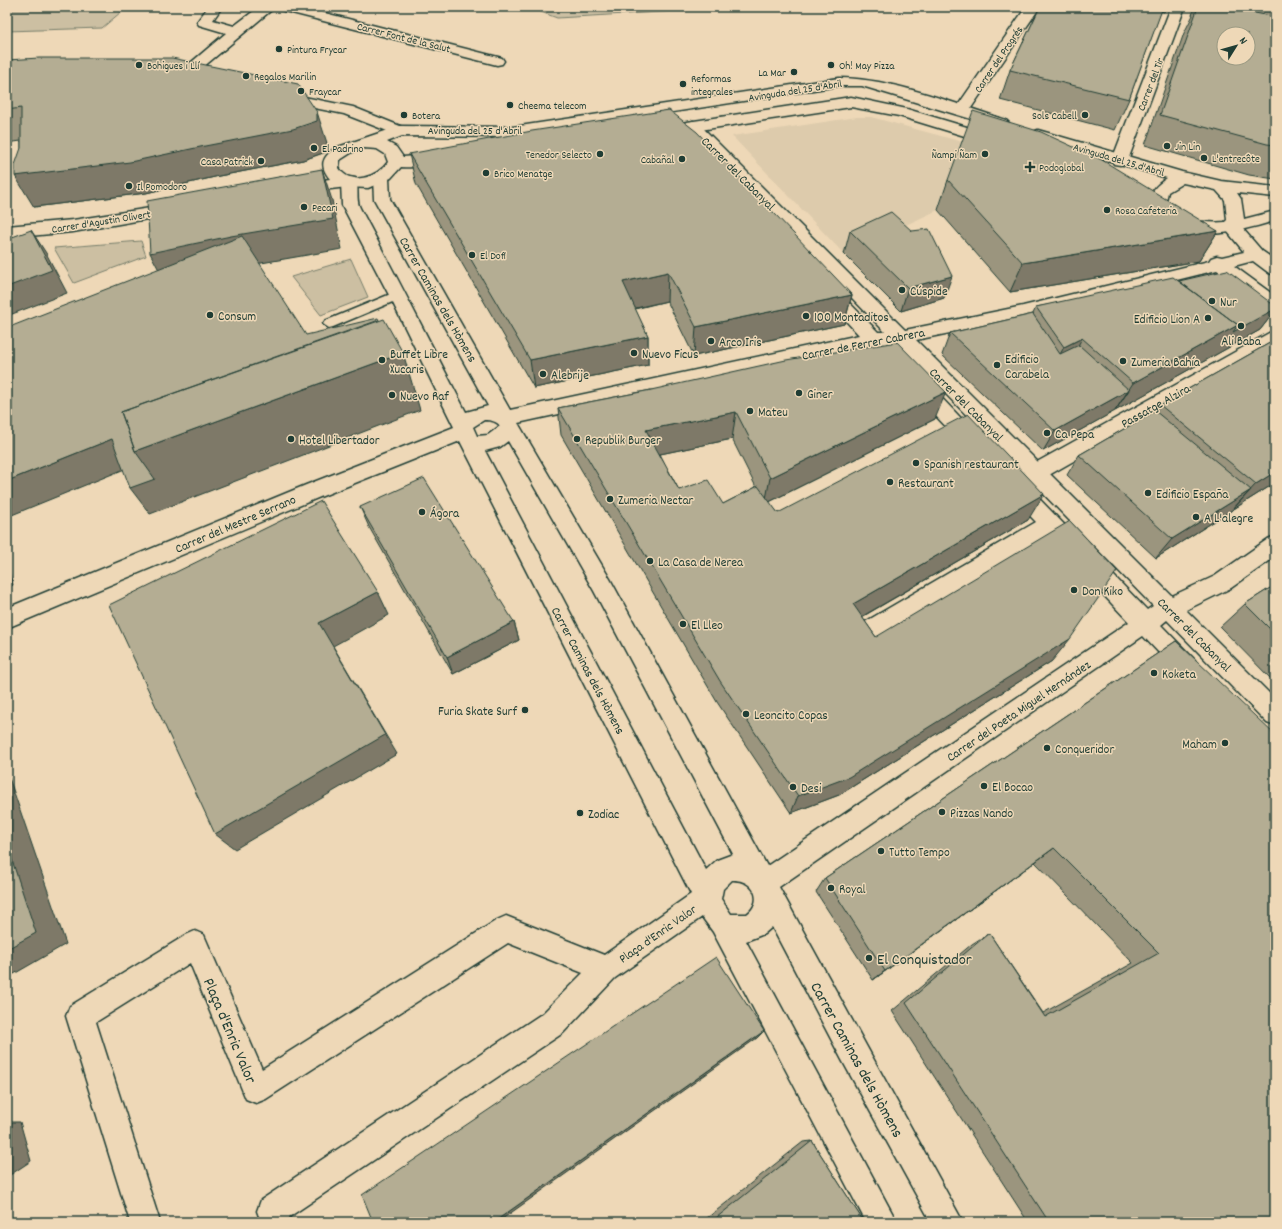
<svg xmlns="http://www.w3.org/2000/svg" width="1282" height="1229" font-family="Dekko,sans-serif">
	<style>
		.built { fill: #ddcbac }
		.green { fill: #ccbfa2; stroke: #767e6b }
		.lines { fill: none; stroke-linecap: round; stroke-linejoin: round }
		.service-casing { stroke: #1f3d34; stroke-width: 3 }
		.pedestrian-casing { stroke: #1f3d34; stroke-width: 3 }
		.minor-casing { stroke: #1f3d34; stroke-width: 3 }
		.tertiary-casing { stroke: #1f3d34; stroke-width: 3 }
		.service { fill: #eed8b7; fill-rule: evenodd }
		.pedestrian { fill: #eed8b7; fill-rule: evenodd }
		.minor { fill: #eed8b7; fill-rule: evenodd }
		.tertiary { fill: #eed8b7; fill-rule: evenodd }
		.wall { fill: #9b957e; stroke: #1f3d34; fill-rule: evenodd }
		.shaded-wall { fill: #7e7967; stroke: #1f3d34 }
		.building { fill: #b4ad93; stroke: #1f3d34; fill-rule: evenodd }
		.poi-dot { fill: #1f3d34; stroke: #eed8b7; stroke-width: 1.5 }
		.labels { text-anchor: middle; stroke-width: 3; stroke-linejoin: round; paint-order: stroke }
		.far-street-label { font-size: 11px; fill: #1f3d34; stroke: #eed8b7 }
		.far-poi-label { font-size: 11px; fill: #1f3d34; stroke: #eed8b7; text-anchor: start }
		.street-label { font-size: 13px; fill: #1f3d34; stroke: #eed8b7 }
		.poi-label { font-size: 13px; fill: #1f3d34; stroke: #eed8b7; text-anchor: start }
		.near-poi-label { font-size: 16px; fill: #1f3d34; stroke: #eed8b7; text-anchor: start }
		.near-street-label { font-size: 16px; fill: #1f3d34; stroke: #eed8b7 }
	</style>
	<rect width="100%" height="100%" fill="#eed8b7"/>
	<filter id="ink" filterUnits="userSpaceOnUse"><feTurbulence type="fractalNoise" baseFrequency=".025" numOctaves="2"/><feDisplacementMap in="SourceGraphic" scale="8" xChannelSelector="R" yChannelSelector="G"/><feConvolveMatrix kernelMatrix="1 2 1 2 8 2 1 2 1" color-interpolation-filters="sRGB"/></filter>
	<g filter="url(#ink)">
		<path class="built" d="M857 117H871L963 142 938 210 844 254 732 136Z"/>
		<path class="green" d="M7 7H127L102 28 7 31Z
			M528 7H716L712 9 557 18Z
			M141 241 146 256 74 283 54 248Z
			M351 259 368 297 321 315 291 277Z"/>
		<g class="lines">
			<g class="service-casing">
				<path id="service" d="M398 291 404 295 402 298 333 327 329 328 323 324 325 321Z"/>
			</g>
			<g class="pedestrian-casing">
				<path id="pedestrian" d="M1275 331V346L1042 479 1035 481 1028 479 1025 473 1028 467 1269 333Z"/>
			</g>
			<g class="minor-casing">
				<path id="minor" d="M208 7H222L213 20 234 26 259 7H275L184 83H174L172 80 174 77 226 33 199 25 197 22Z
					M278 7H301L502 58 504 61 502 64 497 65 280 10Z
					M1026 7H1040L967 114H957L954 111Z
					M1171 7H1185L1128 160 1126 164 1120 165 1114 164 1112 160Z
					M280 92 353 107 405 128 408 131 405 134 400 136 344 114 275 100 272 97 275 94Z
					M693 121 698 123 905 330 1023 306 1209 261 1211 258 1217 256 1222 257 1244 252 1223 226 1225 222 1231 220 1237 222 1262 251 1275 260V275L1269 273 1253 261 1234 266 1275 296V311L1269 309 1217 270 1023 318 916 340 1172 596 1215 576 1268 539 1275 536V557L1231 588 1186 610 1275 699V726L1267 723 1167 620 1161 625 1195 660 1198 667 1195 674 1187 677 1179 674 1143 636 779 887 963 1222H931L842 1060 772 927 764 934 746 941 897 1222H866L713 932 702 917 615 978 563 1033 289 1217 291 1222H261L257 1211 261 1200 543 1013 583 973 508 943 266 1099 256 1103 246 1099 190 963 96 1022 160 1222H130L66 1016 70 1006 186 935 195 931 204 935 262 1069 497 920 506 916 604 955 691 894 460 441 320 497 7 628V608L306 485 454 427 389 295 342 205 341 182 343 178 349 177 355 178C360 187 355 199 360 208 396 275 431 344 466 412L488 406 374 199 373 178 375 174 381 173 387 174 389 178 390 199 510 410 859 335 821 294 818 290 821 286 827 284 833 286 878 332H885L688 129 685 126 688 123ZM890 344H897L1153 606 1147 610 1022 481 1015 479 1008 481 1005 487 1008 493 1036 522 853 629 850 636 853 643 861 646 869 643 1048 536 1129 622 767 866 610 579 518 423 870 346 966 448 973 451 980 448 983 443 980 438ZM484 420C490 420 497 421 500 426L488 435 477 436 473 427ZM508 441 594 591 733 854 717 860 706 870 485 451 500 447ZM732 880C753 879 765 900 747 914H731L721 899 723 889Z"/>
			</g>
			<g class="tertiary-casing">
				<path id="tertiary" d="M839 78C891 78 956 104 1006 120L1009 123 1006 126 1001 128 862 86H839L513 137 402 136 387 142 396 147 403 157 441 154 447 156 449 159 447 162C432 166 416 168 401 167L391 178 368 188 347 187 298 193 292 192 290 188 292 184 330 179C319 165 322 158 335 148L400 126 513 127ZM364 148 377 149 385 154 388 162C378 177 350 187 339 168L340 160 354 151Z
					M851 97 907 109 1000 137 1002 140 1000 143 994 145 899 116 851 107 661 136 656 134 653 131 656 128 661 126Z
					M1038 130 1182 172 1221 181 1275 187V197L1237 193 1241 199 1244 219 1275 211V221C1243 230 1213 239 1180 230L1178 226 1180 222C1191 219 1210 224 1225 222L1227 220 1225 200 1216 190 1183 183 1168 192 1166 201 1171 215 1169 219 1163 220 1157 219C1145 199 1149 190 1167 178L1033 138 1030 135 1033 132Z
					M176 204 182 205 184 209 182 213 73 232 7 238V226L73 220Z"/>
			</g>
			<use href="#service" class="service"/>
			<use href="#pedestrian" class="pedestrian"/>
			<use href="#minor" class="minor"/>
			<use href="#tertiary" class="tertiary"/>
		</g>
		<path class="wall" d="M1040 7H1167L1164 12 1161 11 1129 99 1115 130 1000 100 1010 70Z
			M1195 7H1275V179L1249 175 1145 145 1184 33 1193 15H1192Z
			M7 60 327 143 326 152 303 160 219 176 146 193 34 207 21 148V141L7 143Z
			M409 154 852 295 844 324 694 356 667 301 635 309 648 336V365L534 388 416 184Z
			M948 180 1218 231 1199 261 1010 292 938 210Z
			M850 231 944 298 901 311 844 254Z
			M1179 281 1275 306V311L1260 330 1043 451 942 355 950 333 1033 314 1036 307Z
			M1275 340V483L1156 558 1067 475 1079 455 1155 411 1160 405Z
			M651 390 935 419 769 502 778 513 1028 520 862 617 876 637 1052 661 839 795 791 813 717 702 561 435 558 408ZM732 439 756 487 723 504 679 490 660 454Z
			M360 507 514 622 519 640 453 674 369 527Z
			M1275 585V683L1220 627 1245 604Z
			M1176 641 1275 1222H1028L892 1011 972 944 989 933 1043 1013 1133 963 1035 862 873 980 816 892 825 878Z
			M812 1141 864 1222H702L803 1142Z"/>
		<path class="shaded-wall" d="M317 112 327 143 326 152 303 160 219 176 146 193 34 207 15 176Z
			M322 169 332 200 342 249 244 266 166 283 150 253Z
			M31 230 46 253 67 293 7 316V287Z
			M1218 231 1199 261 1010 292 1023 263Z
			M668 272 667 301 623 311V282Z
			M952 276 944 298 901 311 908 288Z
			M852 295 844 324 694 356 696 327Z
			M1275 309V311L1260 330 1115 411 1133 383 1238 325Z
			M648 336V365L534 388 530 360Z
			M1082 338 1067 367 1049 375 1064 347Z
			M403 353 420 410 150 514 130 488 135 451Z
			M1129 390 1115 411 1043 451 1055 431Z
			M946 392 935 419 765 504 770 478Z
			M736 412 732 439 646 457V430Z
			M112 439 132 466 7 517V481Z
			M1275 472V483L1232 510 1256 484Z
			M1251 490 1232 510 1156 558 1172 539Z
			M1044 494 1028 520 844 627 853 604Z
			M7 565 13 585 7 588Z
			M378 592 389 615 333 646 397 754 235 849 215 834 319 623Z
			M514 622 519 640 453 674 447 657Z
			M1070 639 1052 661 839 795 791 813 798 796Z
			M7 772 66 944 7 978Z
			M1054 848 1035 862 873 980 885 971Z
			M764 1031 757 1038 498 1222H494Z
			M7 1112 10 1122H20L31 1161 7 1177Z"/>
		<path class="building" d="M1040 7H1163L1129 99 1010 70Z
			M1198 7H1225L1275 17V145L1267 144 1160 115ZM1224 34H1248V58H1224Z
			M39 58H172L298 84 317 112V121L293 129 205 146 130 162 15 176V165L21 148V108L7 110V60Z
			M669 110 697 132 852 295 696 327 668 272 623 282 648 336 530 360 409 154 532 131Z
			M973 111 1041 132 1102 160 1218 231 1023 263 948 180Z
			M322 169 333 219 231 236 150 253 147 201Z
			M891 212 912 231 929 229 952 276 908 288 850 231Z
			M31 230 52 270 7 287V239Z
			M242 236 306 335 378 318 379 320 121 412 135 451 155 479 130 488 112 439 7 481V328Z
			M1227 270 1275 306V309L1233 332 1238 325 1179 281Z
			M1173 277 1238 325 1133 383 1082 338 1064 347 1036 307Z
			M1033 314 1060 354 1079 345 1129 390 1055 431 950 333Z
			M384 319 403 353 135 451 121 412Z
			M1275 340V472L1256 484 1160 405Z
			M897 342 946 392 770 478 736 412 646 430 679 490 708 480 723 504 758 486 778 513 968 414 1044 494 853 604 876 637 1070 521 1117 571 1070 639 849 777 798 796 720 681 558 408 651 390 786 360Z
			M1155 411 1251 490 1172 539 1079 455Z
			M424 478 514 622 447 657 360 507Z
			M321 501 378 592 319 623 385 735 215 834 109 605Z
			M1275 585V634L1245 604Z
			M1176 641 1275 735V1222H1049L906 1003 989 933 1045 1017 1159 953 1054 848 885 971 825 878Z
			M7 845 36 933 7 949Z
			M716 957 764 1031 494 1222H373L362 1195Z
			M812 1141 864 1222H711Z"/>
	</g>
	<g class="poi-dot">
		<circle cx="279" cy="49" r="4"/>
		<circle cx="139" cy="65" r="4"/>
		<circle cx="831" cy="65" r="4"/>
		<circle cx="794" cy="72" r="4"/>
		<circle cx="246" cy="76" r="4"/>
		<circle cx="683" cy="84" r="4"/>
		<circle cx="301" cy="91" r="4"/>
		<circle cx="510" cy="105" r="4"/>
		<circle cx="404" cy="115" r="4"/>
		<circle cx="1085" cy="115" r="4"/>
		<circle cx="1167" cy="146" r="4"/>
		<circle cx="314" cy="148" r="4"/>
		<circle cx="600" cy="154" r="4"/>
		<circle cx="985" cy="154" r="4"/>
		<circle cx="1204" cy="158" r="4"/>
		<circle cx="682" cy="159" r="4"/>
		<circle cx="261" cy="161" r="4"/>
		<path d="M1028 161h4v4h4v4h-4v4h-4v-4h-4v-4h4z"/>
		<circle cx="486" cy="173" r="4"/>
		<circle cx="129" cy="186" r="4"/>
		<circle cx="304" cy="207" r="4"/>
		<circle cx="1107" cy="210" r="4"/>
		<circle cx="472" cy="255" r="4"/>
		<circle cx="902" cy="290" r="4"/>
		<circle cx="1212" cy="301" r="4"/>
		<circle cx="210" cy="315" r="4"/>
		<circle cx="806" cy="316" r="4"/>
		<circle cx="1208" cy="318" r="4"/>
		<circle cx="1241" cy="326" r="4"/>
		<circle cx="711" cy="341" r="4"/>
		<circle cx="634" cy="353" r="4"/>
		<circle cx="382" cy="360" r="4"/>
		<circle cx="1123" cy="361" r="4"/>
		<circle cx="997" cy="365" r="4"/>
		<circle cx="543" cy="374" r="4"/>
		<circle cx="799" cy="393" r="4"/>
		<circle cx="392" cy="395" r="4"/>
		<circle cx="750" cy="411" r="4"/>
		<circle cx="1047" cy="433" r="4"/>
		<circle cx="291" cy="439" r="4"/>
		<circle cx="577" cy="439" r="4"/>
		<circle cx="916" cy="463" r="4"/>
		<circle cx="890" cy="482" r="4"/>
		<circle cx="1148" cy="493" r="4"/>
		<circle cx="610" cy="499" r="4"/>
		<circle cx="422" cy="512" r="4"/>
		<circle cx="1196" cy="517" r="4"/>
		<circle cx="650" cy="561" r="4"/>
		<circle cx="1074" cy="590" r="4"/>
		<circle cx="683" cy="624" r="4"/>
		<circle cx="1154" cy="673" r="4"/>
		<circle cx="525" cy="710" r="4"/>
		<circle cx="746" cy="714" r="4"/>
		<circle cx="1225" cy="743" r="4"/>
		<circle cx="1047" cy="748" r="4"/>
		<circle cx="984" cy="786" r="4"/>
		<circle cx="793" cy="787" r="4"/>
		<circle cx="942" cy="812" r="4"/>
		<circle cx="580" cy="813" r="4"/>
		<circle cx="881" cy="851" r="4"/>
		<circle cx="831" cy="888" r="4"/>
		<circle cx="869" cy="958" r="4"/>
	</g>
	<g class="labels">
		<g class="far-street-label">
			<text transform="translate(404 37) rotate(14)" y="4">Carrer Font de la Salut</text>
			<text transform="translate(998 59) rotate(-56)" y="4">Carrer del Progrés</text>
			<text transform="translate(1150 84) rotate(-69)" y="4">Carrer del Tir</text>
			<text transform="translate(795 90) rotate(-9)" y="4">Avinguda del 25 d'Abril</text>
			<text x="475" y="134">Avinguda del 25 d'Abril</text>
			<text transform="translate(1119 159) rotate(16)" y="4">Avinguda del 25 d'Abril</text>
			<text transform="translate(101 221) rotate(-9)" y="4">Carrer d'Agustin Olivert</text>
		</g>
		<g class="far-poi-label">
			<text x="287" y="53">Pintura Frycar</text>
			<text x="147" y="69">Bohigues i Llí</text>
			<text x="839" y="69">Oh! May Pizza</text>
			<text x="786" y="76" text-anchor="end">La Mar</text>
			<text x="254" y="80">Regalos Marilin</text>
			<text x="691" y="82">Reformas<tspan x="691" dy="13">integrales</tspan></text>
			<text x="309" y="95">Fraycar</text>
			<text x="518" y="109">Cheema telecom</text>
			<text x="412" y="119">Botera</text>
			<text x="1077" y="119" text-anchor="end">Sols Cabell</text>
			<text x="1175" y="150">Jin Lin</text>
			<text x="322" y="152">El Padrino</text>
			<text x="592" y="158" text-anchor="end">Tenedor Selecto</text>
			<text x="977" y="158" text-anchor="end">Ñampi Ñam</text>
			<text x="1212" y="162">L'entrecôte</text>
			<text x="674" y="163" text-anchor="end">Cabañal</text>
			<text x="253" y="165" text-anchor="end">Casa Patrick</text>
			<text x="1039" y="171">Podoglobal</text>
			<text x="494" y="177">Brico Menatge</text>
			<text x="137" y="190">Il Pomodoro</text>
			<text x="312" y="211">Pecari</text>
			<text x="1115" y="214">Rosa Cafeteria</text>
			<text x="480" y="259">El Dofi</text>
		</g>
		<g class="street-label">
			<text transform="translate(739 173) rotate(45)" y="5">Carrer del Cabanyal</text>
			<text transform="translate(439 299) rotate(60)" y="5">Carrer Caminas dels Hòmens</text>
			<text transform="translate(863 343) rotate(-11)" y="5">Carrer de Ferrer Cabrera</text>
			<text transform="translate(967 404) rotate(45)" y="5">Carrer del Cabanyal</text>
			<text transform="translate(1155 405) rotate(-29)" y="5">Passatge Alzira</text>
			<text transform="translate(235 523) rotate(-23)" y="5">Carrer del Mestre Serrano</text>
			<text transform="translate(1195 634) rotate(45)" y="5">Carrer del Cabanyal</text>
			<text transform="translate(589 670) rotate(62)" y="5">Carrer Caminas dels Hòmens</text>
			<text transform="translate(1018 710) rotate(-34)" y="5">Carrer del Poeta Miguel Hernández</text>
			<text transform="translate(657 933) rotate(-35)" y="5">Plaça d'Enric Valor</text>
		</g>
		<g class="poi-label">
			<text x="910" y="295">Cúspide</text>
			<text x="1220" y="306">Nur</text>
			<text x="218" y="320">Consum</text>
			<text x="814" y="321">100 Montaditos</text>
			<text x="1200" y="323" text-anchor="end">Edificio Lion A</text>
			<text x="1241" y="345" text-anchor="middle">Ali Baba</text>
			<text x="719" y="346">Arco Iris</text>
			<text x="390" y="358">Buffet Libre<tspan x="390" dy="15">Xucaris</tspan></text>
			<text x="642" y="358">Nuevo Ficus</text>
			<text x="1005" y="363">Edificio<tspan x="1005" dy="15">Carabela</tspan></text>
			<text x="1131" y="366">Zumeria Bahía</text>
			<text x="551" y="379">Alebrije</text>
			<text x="807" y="398">Giner</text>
			<text x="400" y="400">Nuevo Raf</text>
			<text x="758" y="416">Mateu</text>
			<text x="1055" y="438">Ca Pepa</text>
			<text x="299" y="444">Hotel Libertador</text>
			<text x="585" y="444">Republik Burger</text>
			<text x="924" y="468">Spanish restaurant</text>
			<text x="898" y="487">Restaurant</text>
			<text x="1156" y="498">Edificio España</text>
			<text x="618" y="504">Zumeria Nectar</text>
			<text x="430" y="517">Ágora</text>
			<text x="1204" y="522">A L'alegre</text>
			<text x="658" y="566">La Casa de Nerea</text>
			<text x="1082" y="595">Don Kiko</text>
			<text x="691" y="629">El Lleo</text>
			<text x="1162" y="678">Koketa</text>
			<text x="517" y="715" text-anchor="end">Furia Skate Surf</text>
			<text x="754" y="719">Leoncito Copas</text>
			<text x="1217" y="748" text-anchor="end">Maham</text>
			<text x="1055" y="753">Conqueridor</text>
			<text x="992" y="791">El Bocao</text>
			<text x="801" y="792">Desi</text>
			<text x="950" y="817">Pizzas Nando</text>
			<text x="588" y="818">Zodiac</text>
			<text x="889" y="856">Tutto Tempo</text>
			<text x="839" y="893">Royal</text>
		</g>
		<g class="near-poi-label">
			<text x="877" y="964">El Conquistador</text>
		</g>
		<g class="near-street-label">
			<text transform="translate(231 1030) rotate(67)" y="6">Plaça d'Enric Valor</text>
			<text transform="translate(858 1059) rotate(61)" y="6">Carrer Caminas dels Hòmens</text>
		</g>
	</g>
	<rect width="1282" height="1229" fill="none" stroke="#eed8b7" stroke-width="24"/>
	<rect x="12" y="12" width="1258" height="1205" fill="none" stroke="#1f3d34" stroke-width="1.5" filter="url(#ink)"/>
	<g transform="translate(1236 46) rotate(53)"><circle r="19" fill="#eed8b7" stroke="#9b9a83"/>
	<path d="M0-3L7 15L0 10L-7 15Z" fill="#1f3d34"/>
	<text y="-6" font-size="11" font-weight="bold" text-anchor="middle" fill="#1f3d34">N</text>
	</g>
</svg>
